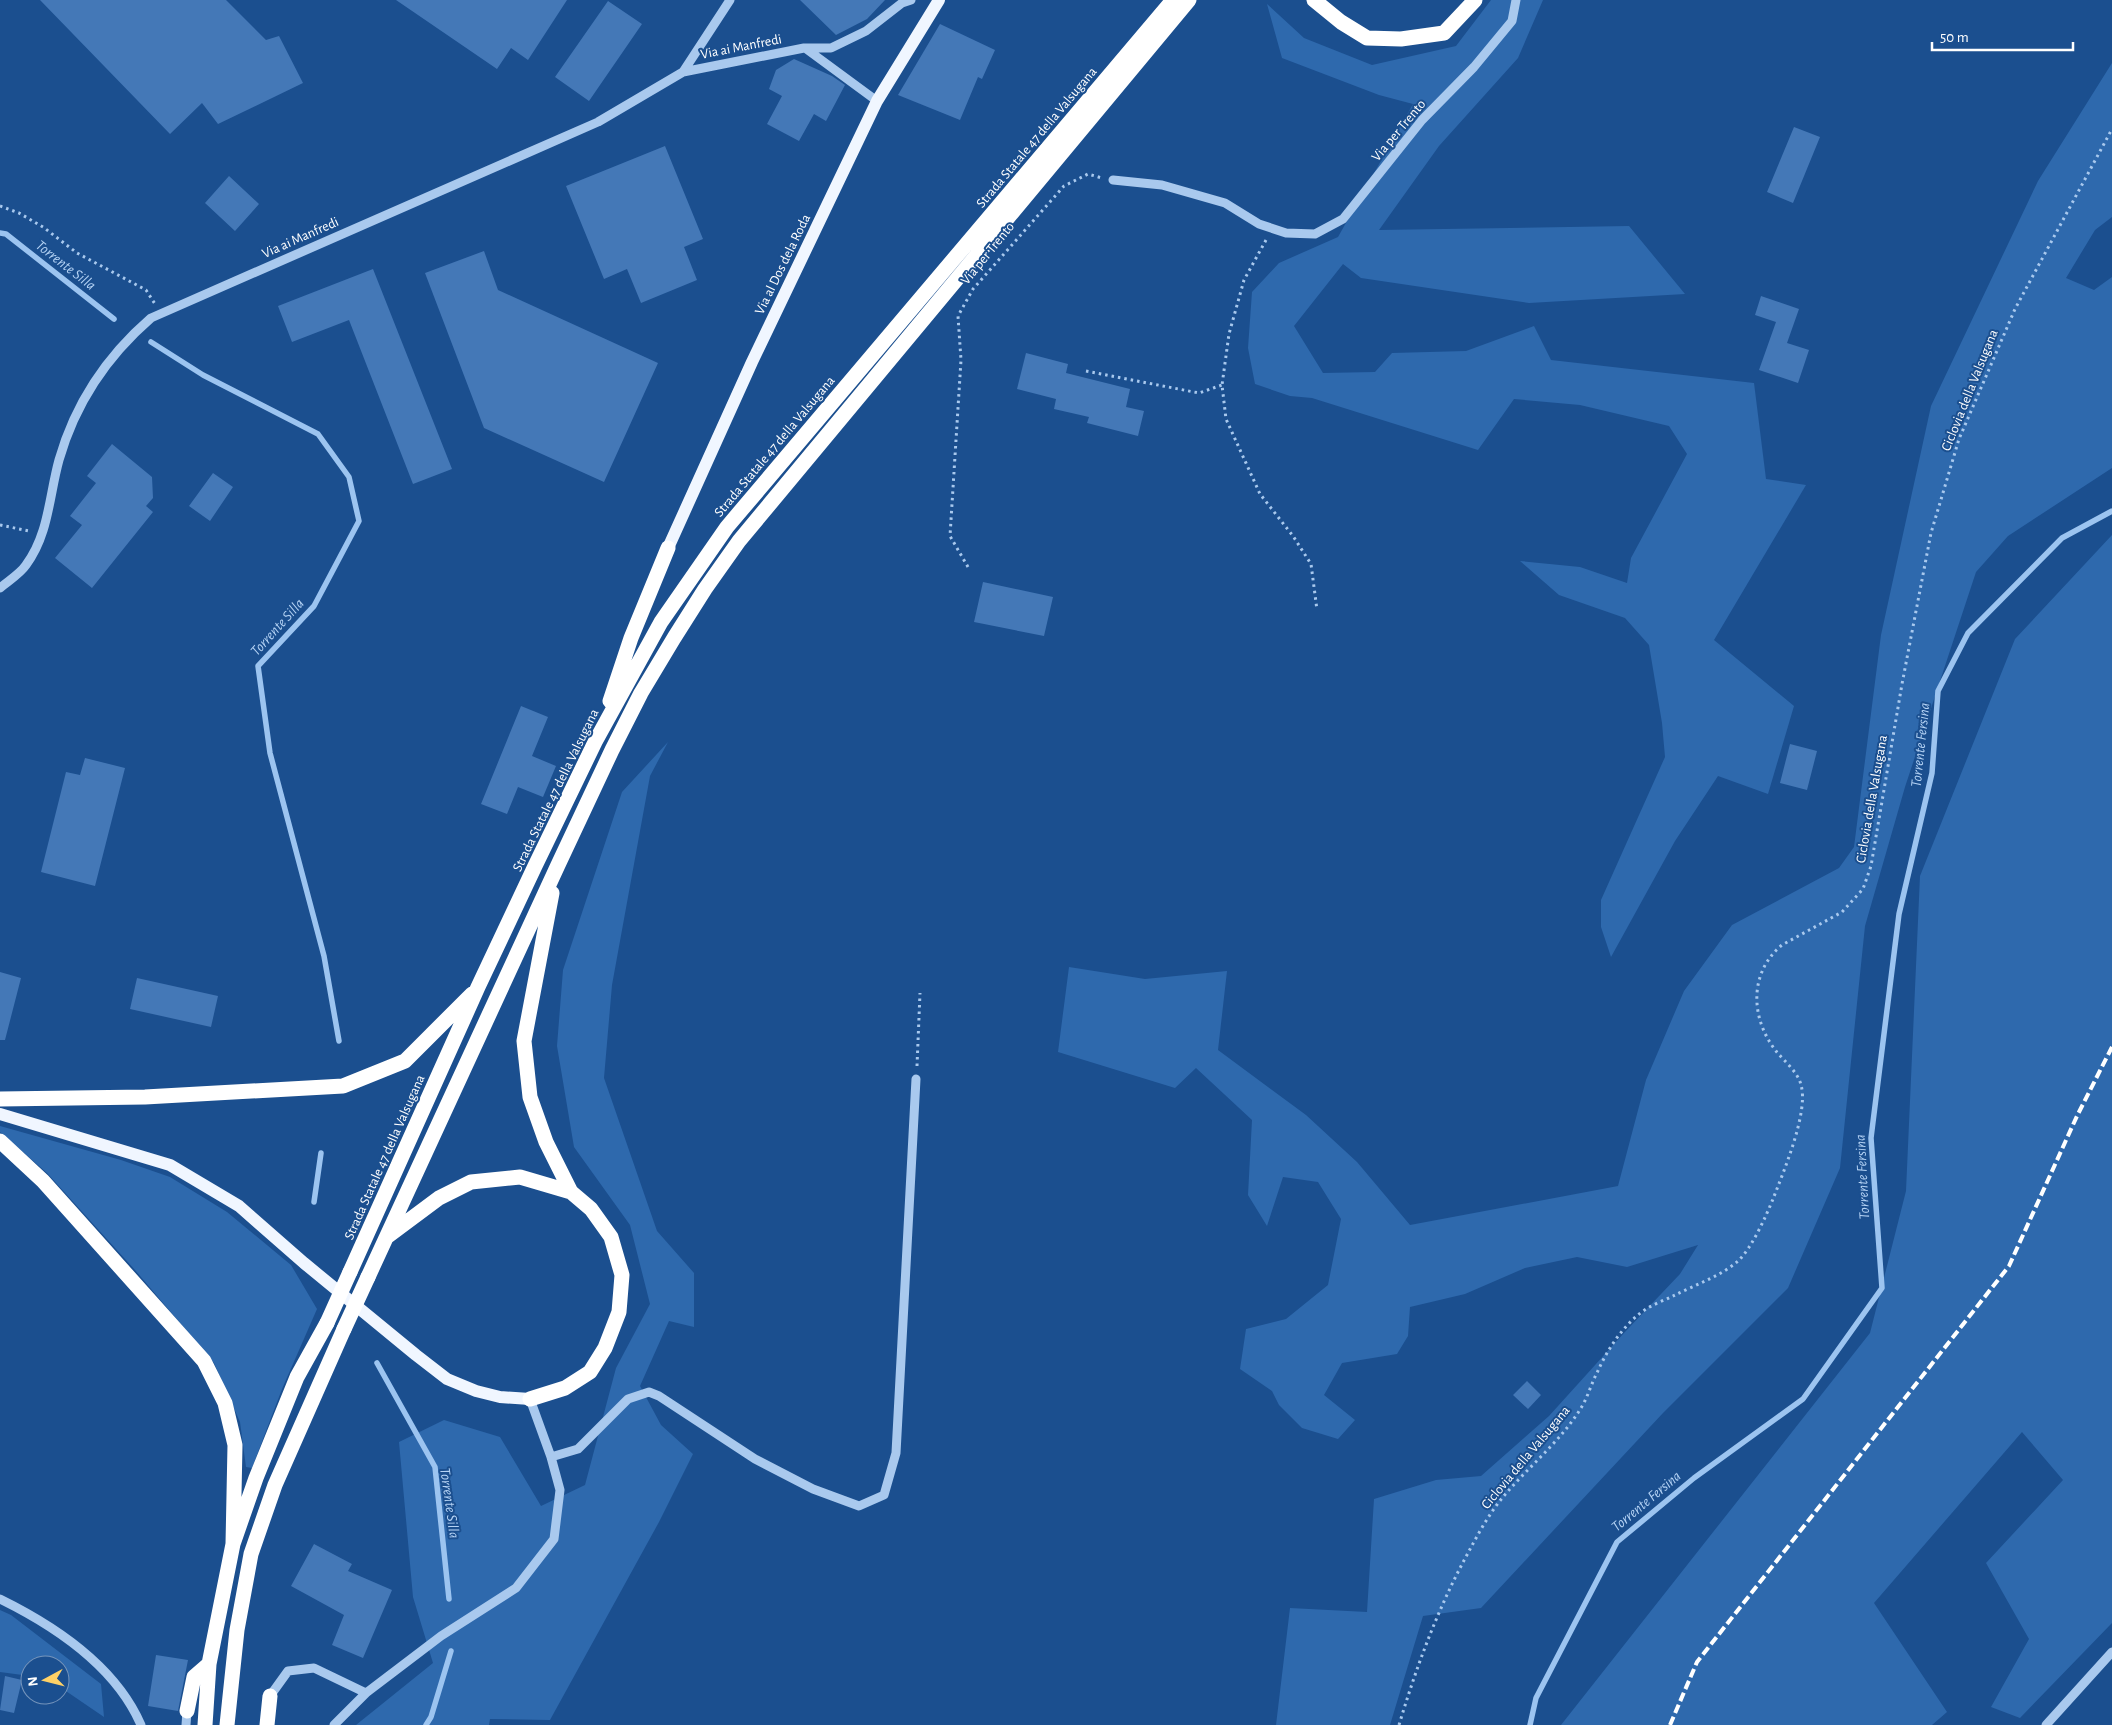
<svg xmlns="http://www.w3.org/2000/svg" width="2112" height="1725" font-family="'Alegreya Sans',sans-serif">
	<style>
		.green { fill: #2e69ad }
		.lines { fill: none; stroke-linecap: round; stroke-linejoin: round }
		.stream { stroke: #9cc4f0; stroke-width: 5.5 }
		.building { fill: #4478b7 }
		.path { stroke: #a9c9ee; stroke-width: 3; stroke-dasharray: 2.5 4; stroke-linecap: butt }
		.minor { stroke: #a9c9ee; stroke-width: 9 }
		.major { stroke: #f0f6ff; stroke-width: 12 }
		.highway { stroke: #fff; stroke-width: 15 }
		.rail { stroke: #fff; stroke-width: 4; stroke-dasharray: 9 4; stroke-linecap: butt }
		.highway-bridge { stroke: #fff; stroke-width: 15 }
		.labels { text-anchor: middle; stroke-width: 4; stroke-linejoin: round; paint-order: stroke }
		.street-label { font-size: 14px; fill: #fff; stroke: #1b4f8f }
		.water-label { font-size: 15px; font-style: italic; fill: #b5d3f5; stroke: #1b4f8f }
	</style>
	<rect width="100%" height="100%" fill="#1b4f8f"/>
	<path class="green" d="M1491 0H1543L1518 58 1439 146 1379 230 1629 226 1685 294 1529 303 1361 278 1343 264 1294 326 1323 373 1375 372 1392 353 1466 351 1534 326 1551 360 1754 383 1766 479 1806 485 1714 640 1794 706 1768 794 1718 776 1675 841 1611 957 1601 927V900L1665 757 1662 723 1649 645 1625 618 1559 595 1520 561 1580 567 1627 583 1631 558 1687 454 1669 426 1580 405 1514 399 1478 450 1312 398 1290 396 1255 384 1248 348 1252 292 1279 263 1338 237 1413 104 1379 95 1282 58 1267 4 1304 38 1372 65 1456 46Z
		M2112 63V217L2095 230 2066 278 2094 290 2112 277V468L2008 536 1976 572 1905 787 1865 926 1840 1168 1788 1288 1663 1413 1481 1608 1423 1616 1390 1725H1276L1290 1608 1367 1612 1374 1499 1436 1480 1481 1476 1549 1416 1624 1333 1680 1274 1698 1245 1627 1267 1577 1257 1525 1268 1465 1294 1410 1307 1408 1336 1397 1354 1342 1363 1324 1395 1355 1420 1338 1439 1302 1428 1279 1405 1272 1391 1240 1369 1246 1329 1286 1319 1328 1285 1341 1219 1318 1182 1283 1177 1267 1226 1248 1195 1252 1120 1196 1068 1175 1088 1058 1052 1069 967 1145 979 1227 971 1218 1050 1306 1115 1357 1162 1410 1225 1618 1186 1646 1080 1684 991 1732 925 1839 868 1854 847 1881 635 1931 406 2038 181Z
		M2112 535V1623L2020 1718 1991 1707 2029 1639 1986 1563 2063 1480 2022 1432 1874 1603 1947 1712 1932 1725H1561L1870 1333 1906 1191 1920 876 2015 639Z
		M668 742 650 776 612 985 604 1078 657 1231 694 1273V1327L669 1321 640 1386 661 1425 693 1454 659 1522 550 1720 490 1719 489 1725H356L433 1663 413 1597 399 1442 444 1420 500 1437 541 1506 585 1485 616 1368 650 1304 630 1225 574 1147 557 1046 563 970 622 792Z
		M0 1126 121 1160 170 1177 227 1212 291 1265 317 1309 282 1389 252 1468 246 1467 240 1422 214 1363 135 1270 47 1173 0 1132Z
		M0 1610 11 1615 101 1684 104 1717 60 1687V1665H30V1676L0 1672Z"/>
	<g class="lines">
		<path class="stream" d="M0 233 6 234 114 319
			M151 342 203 375 318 434 349 477 359 521 314 606 258 666 270 753 324 956 339 1041
			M314 1202 321 1153
			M377 1363 435 1467 449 1599
			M426 1725 431 1717 451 1651
			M1530 1725 1536 1698 1617 1542 1694 1478 1803 1399 1882 1288 1871 1138 1899 914 1932 773 1938 691 1968 633 2062 538 2112 511"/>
	</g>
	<path class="building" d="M40 0H226L266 40 279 36 303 83 218 124 202 103 170 134Z
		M396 0H567L528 60 511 48 497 69Z
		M800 0H885L867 19 836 35Z
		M608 1 642 24 589 101 555 77Z
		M940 24 995 50 982 79 978 77 960 120 898 95Z
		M794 59 832 76 845 85 826 121 814 114 799 141 767 124 782 96 769 89 776 70Z
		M1794 127 1820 137 1793 203 1767 192Z
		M665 146 703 239 684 247 697 280 641 303 627 269 604 279 566 186Z
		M229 176 259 204 235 231 205 203Z
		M484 251 498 290 658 363 604 482 484 428 425 273Z
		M373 269 452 469 413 484 349 320 292 342 278 306Z
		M1761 296 1799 309 1787 343 1809 350 1798 383 1759 370 1776 322 1755 315Z
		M1026 353 1068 364 1066 373 1130 389 1126 407 1144 411 1138 436 1087 423 1089 417 1054 409 1056 399 1017 389Z
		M112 444 152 477 153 498 146 506 153 512 92 588 55 558 82 525 70 516 96 483 87 476Z
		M213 473 233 487 210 521 189 506Z
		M983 582 1053 597 1044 636 974 622Z
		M521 706 548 717 532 756 556 766 543 797 518 787 507 814 481 804Z
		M1790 744 1817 751 1807 790 1780 783Z
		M85 758 125 768 95 886 41 872 66 772 80 775Z
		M0 972 21 978 5 1040H0Z
		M137 978 218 996 211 1027 130 1009Z
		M1527 1381 1541 1395 1528 1409 1513 1395Z
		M314 1544 352 1564 348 1571 392 1590 363 1658 332 1645 344 1615 291 1586Z
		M156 1655 188 1660 178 1711 148 1706Z
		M5 1676 22 1680 14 1713 0 1710Z"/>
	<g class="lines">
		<path class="path" d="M0 206 19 213 43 227 77 253 146 290 155 304
			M1266 240 1244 280 1229 334 1222 385 1226 419 1260 494 1293 536 1311 564 1317 610
			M1086 371 1199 393 1222 385
			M0 525 29 531
			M968 567 950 536 961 360 958 316 973 289 1064 186 1088 174 1102 178
			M917 1066 920 993
			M1399 1725C1417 1665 1438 1608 1468 1553 1478 1534 1489 1514 1503 1497 1528 1467 1561 1441 1581 1408 1588 1397 1591 1384 1597 1373 1606 1352 1620 1330 1638 1315 1648 1306 1663 1301 1675 1295 1695 1285 1721 1276 1738 1261 1752 1248 1766 1216 1773 1199 1783 1173 1809 1112 1801 1085 1798 1072 1784 1061 1776 1051 1750 1018 1749 972 1782 945L1842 912 1863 889 1871 866 1902 684 1931 533 1959 439 2015 309 2112 129"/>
		<path class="minor" d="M805 48 877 101
			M683 72 804 48H831L866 31 902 3 911 0
			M1113 180 1162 185 1225 203 1259 224 1286 233 1315 234 1343 219 1422 120 1474 67 1512 21 1516 0
			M0 588C8 581 20 574 26 565 49 534 49 496 59 460 75 404 107 356 151 318L598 122 683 72 730 0
			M551 1457 578 1449 628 1399 649 1392 659 1396 755 1459 813 1489 859 1506 884 1495 896 1453 916 1079
			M0 1599C55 1626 116 1667 141 1725
			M270 1696 288 1671 314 1668 366 1693
			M186 1725 187 1711
			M334 1725 366 1693 441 1636 516 1588 554 1539 560 1490 551 1457 530 1399
			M2046 1725 2112 1652"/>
		<path class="major" d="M668 548 752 362 877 101 939 0
			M0 1114 170 1165 239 1206 304 1263 416 1355 447 1379 476 1391 500 1397 530 1399"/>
		<path class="highway" d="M1314 0 1341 22 1367 38 1401 39 1444 33 1475 0
			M610 701 631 638 668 548
			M0 1099 145 1097 343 1086 405 1061 472 994
			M0 1141 43 1181 204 1361 225 1403 235 1445 233 1544
			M388 1236 439 1198 471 1182 520 1177 571 1192
			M350 1272 478 987 535 866 595 742 661 622 727 527 1173 0
			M368 1277 558 865 612 750 641 693 674 638 705 589 739 541 1189 0
			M530 1399 565 1388 590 1372 605 1348 619 1312 622 1275 611 1237 591 1209 571 1192 546 1142 530 1097 524 1041 552 893
			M187 1711 194 1677 209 1664
			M205 1725 209 1664 233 1544 256 1478 297 1377 327 1323
			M227 1725 237 1630 251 1554 275 1485 344 1329
			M267 1725 270 1696"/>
		<path class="rail" d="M1670 1725 1697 1662 2009 1266 2077 1116 2112 1047"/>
		<path class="highway-bridge" d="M327 1323 350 1272
			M344 1329 368 1277"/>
	</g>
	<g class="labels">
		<g class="street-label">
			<text transform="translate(741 46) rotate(-11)" y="5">Via ai Manfredi</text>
			<text transform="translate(1398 130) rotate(-50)" y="5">Via per Trento</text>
			<text transform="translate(1036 137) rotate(-50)" y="5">Strada Statale 47 della Valsugana</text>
			<text transform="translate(300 237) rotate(-24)" y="5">Via ai Manfredi</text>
			<text transform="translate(987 253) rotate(-51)" y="5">Via per Trento</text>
			<text transform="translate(782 264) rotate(-64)" y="5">Via al Dos dela Roda</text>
			<text transform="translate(1969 390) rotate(-68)" y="5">Ciclovia della Valsugana</text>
			<text transform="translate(774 446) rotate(-50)" y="5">Strada Statale 47 della Valsugana</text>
			<text transform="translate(555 790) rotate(-64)" y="5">Strada Statale 47 della Valsugana</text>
			<text transform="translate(1871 799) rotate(-80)" y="5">Ciclovia della Valsugana</text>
			<text transform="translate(384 1157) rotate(-66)" y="5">Strada Statale 47 della Valsugana</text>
			<text transform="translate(1525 1457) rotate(-50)" y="5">Ciclovia della Valsugana</text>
		</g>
		<g class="water-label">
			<text transform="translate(66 265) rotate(38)" y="5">Torrente Silla</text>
			<text transform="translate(277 627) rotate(-48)" y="5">Torrente Silla</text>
			<text transform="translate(1920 745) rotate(-84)" y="5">Torrente Fersina</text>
			<text transform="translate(1862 1177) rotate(-93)" y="5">Torrente Fersina</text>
			<text transform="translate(1646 1501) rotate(-40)" y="5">Torrente Fersina</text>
			<text transform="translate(450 1503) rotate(82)" y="5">Torrente Silla</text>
		</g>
	</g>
	<g transform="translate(45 1680) rotate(263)"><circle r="24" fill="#1b4f8f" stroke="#7695bc"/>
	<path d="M0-4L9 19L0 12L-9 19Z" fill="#ffd166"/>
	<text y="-8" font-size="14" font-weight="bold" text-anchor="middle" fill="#ffffff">N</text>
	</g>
	<path d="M1932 42v8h141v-8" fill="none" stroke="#ffffff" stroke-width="2.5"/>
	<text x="1940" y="42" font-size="15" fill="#ffffff" stroke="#1b4f8f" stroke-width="4" paint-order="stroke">50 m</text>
</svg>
